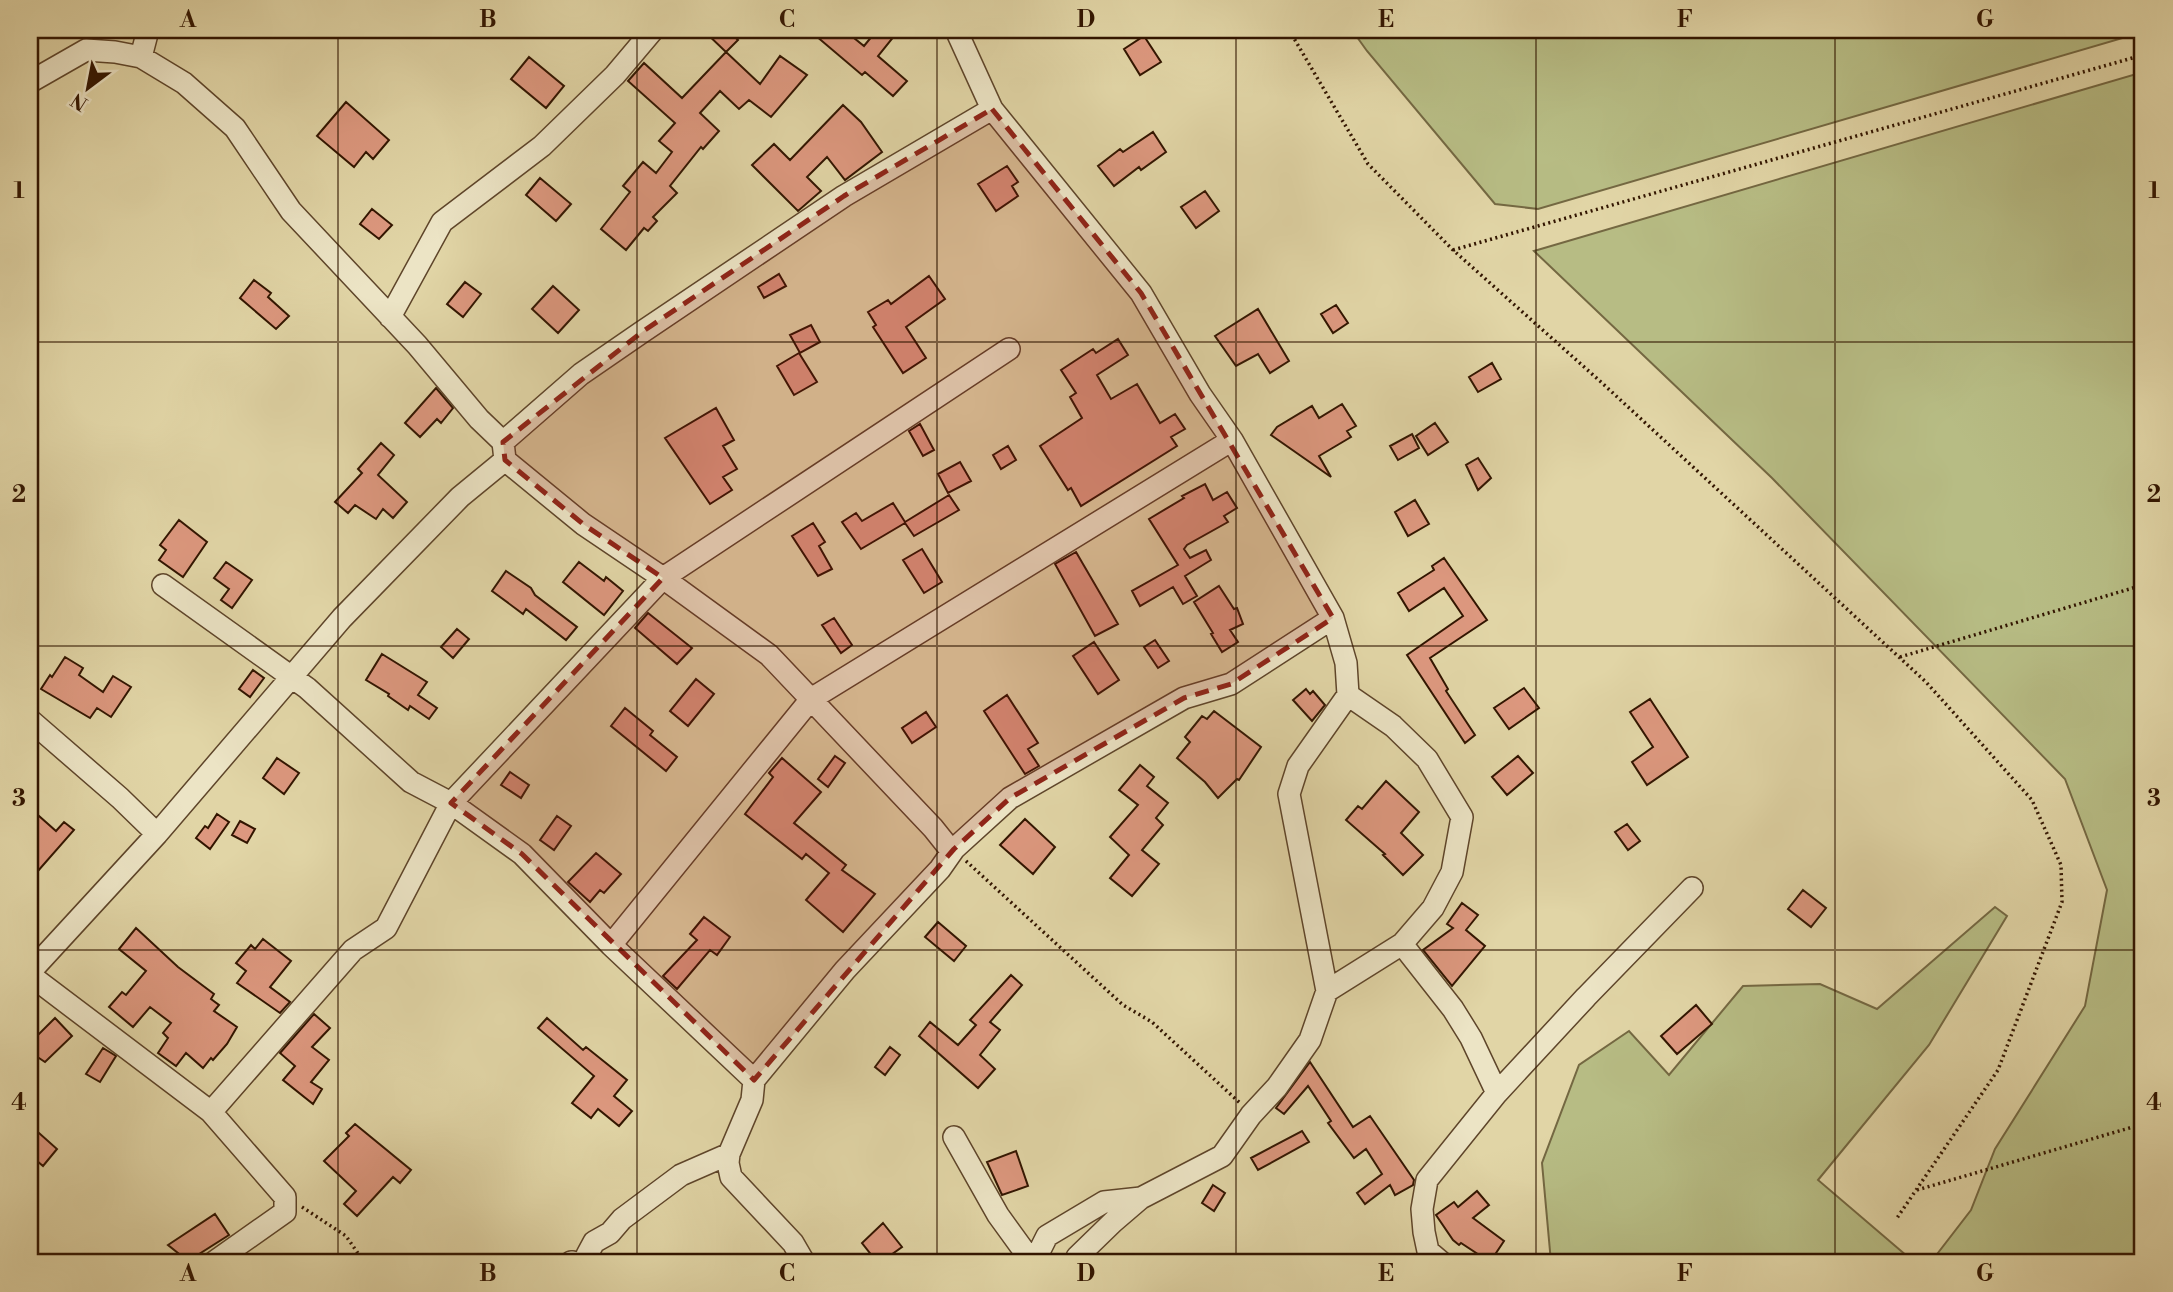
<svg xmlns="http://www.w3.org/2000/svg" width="2173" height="1292" font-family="'Libre Bodoni',serif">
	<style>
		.green { fill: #b7bc84; stroke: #746842; stroke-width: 2 }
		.building { fill: #dd987f; stroke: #321500; stroke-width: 2 }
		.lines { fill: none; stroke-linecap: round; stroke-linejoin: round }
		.street-casing { stroke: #5e452a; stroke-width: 24 }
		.path { stroke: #321500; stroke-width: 3.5; stroke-dasharray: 2 3.5; stroke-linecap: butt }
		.street { stroke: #ece4c5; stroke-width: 21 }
		.marked { fill: #8f2418; fill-opacity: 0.2; stroke: #8f2418; stroke-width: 5; stroke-dasharray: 14 9; stroke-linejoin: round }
		.grid { fill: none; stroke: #321500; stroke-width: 2; stroke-opacity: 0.55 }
		.neatline { fill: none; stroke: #321500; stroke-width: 2.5 }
		.grid-label { font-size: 23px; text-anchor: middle; font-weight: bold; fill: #321500 }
	</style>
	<rect width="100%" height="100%" fill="#e1d5a6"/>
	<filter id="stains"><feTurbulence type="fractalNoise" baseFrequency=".00286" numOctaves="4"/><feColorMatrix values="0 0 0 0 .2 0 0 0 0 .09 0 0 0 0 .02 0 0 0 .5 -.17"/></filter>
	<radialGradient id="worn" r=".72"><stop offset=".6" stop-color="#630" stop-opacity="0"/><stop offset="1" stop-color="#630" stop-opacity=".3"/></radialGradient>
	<path class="green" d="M1352 30H2143V32L1538 209 1495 204 1367 51Z
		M2143 72V1262H1931L1971 1210 1995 1149 2085 1006 2107 890 2065 779 1772 478 1534 251Z
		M1995 907 2007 916 1929 1045 1818 1180 1914 1262H1551L1542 1163 1579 1065 1629 1031 1669 1075 1743 986 1820 984 1877 1009Z"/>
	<path class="building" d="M703 30H728L738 40 726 52 760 84 780 56 807 75 771 117 749 100 739 109 720 91 700 113 719 131 703 149 701 147 670 186 677 193 653 217 657 221 648 231 644 228 626 250 601 229 630 192 623 186 643 162 656 173 672 152 659 141 675 123 628 81 644 63 682 98 726 52Z
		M809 30H844L864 46 877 30H899L878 56 907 81 893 96 865 72 862 75Z
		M1144 36 1161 62 1140 75 1124 49Z
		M529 57 564 86 546 108 511 79Z
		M346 102 389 140 373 159 366 152 354 167 317 136Z
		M843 105 861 122 882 152 845 180 827 157 807 177 821 191 798 211 752 165 774 144 790 160Z
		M1153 132 1166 152 1141 170 1139 167 1114 186 1098 166 1120 149 1123 152Z
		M1007 166 1018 182 1012 186 1018 196 996 211 978 184Z
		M540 178 571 204 556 221 526 195Z
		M1205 191 1219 211 1196 228 1181 207Z
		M372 209 392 225 379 239 360 224Z
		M779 274 786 286 764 298 758 287Z
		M929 276 945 299 906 327 926 358 903 373 873 327 876 325 868 312 888 300 891 304Z
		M254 280 271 293 268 297 289 316 276 329 240 298Z
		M465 282 481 294 463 317 447 304Z
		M553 286 579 310 558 333 532 309Z
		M1336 305 1348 323 1333 333 1321 314Z
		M1258 309 1289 361 1270 373 1258 354 1236 366 1215 336Z
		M811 325 820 342 800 353 790 335Z
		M1118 339 1128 355 1097 375 1111 399 1137 384 1160 423 1175 414 1185 429 1171 437 1177 446 1081 506 1071 488 1068 490 1040 446 1082 418 1070 397 1076 393 1061 370 1093 349 1096 353Z
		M799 353 817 382 794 395 777 366Z
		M1492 363 1501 379 1478 392 1469 377Z
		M436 388 453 408 441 423 437 419 420 437 405 423Z
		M1342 404 1356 426 1347 431 1351 437 1319 456 1331 477 1271 435 1277 427 1312 406 1319 418Z
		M716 408 734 440 723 446 737 469 723 477 732 490 710 504 665 438Z
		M1435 423 1448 442 1428 455 1416 436Z
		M920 424 934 450 923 456 909 431Z
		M1412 434 1419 448 1398 460 1390 446Z
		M381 443 394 455 378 475 407 502 393 518 383 509 376 519 355 505 348 513 335 502 362 473 358 469Z
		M1008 446 1016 460 1001 469 993 455Z
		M1478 458 1491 478 1478 490 1466 465Z
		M960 462 971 481 948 493 938 474Z
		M1205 484 1213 500 1227 492 1237 508 1224 516 1228 522 1187 545 1184 549 1190 558 1206 550 1211 560 1185 576 1197 596 1183 604 1173 587 1140 606 1132 591 1178 565 1149 519 1184 498 1182 496Z
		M949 495 959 510 914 536 905 523 861 549 842 522 856 513 862 521 893 503 905 522Z
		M1415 500 1429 524 1408 536 1395 512Z
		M179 520 207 542 183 577 159 560 166 550 160 545Z
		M813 523 825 542 819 546 832 569 818 576 792 536Z
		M922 549 942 582 924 593 903 560Z
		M1076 552 1118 624 1095 636 1055 564Z
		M1444 558 1487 620 1430 658 1448 689 1446 691 1475 735 1465 743 1407 655 1463 616 1444 588 1409 611 1398 593 1434 570 1432 566Z
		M226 562 252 580 232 608 221 600 229 589 214 578Z
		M579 562 604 581 606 577 623 591 604 615 563 582Z
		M506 571 531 588 535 595 577 627 566 640 526 609 523 614 492 591Z
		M1219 586 1234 609 1237 608 1243 624 1230 630 1238 642 1222 652 1211 634 1213 633 1194 602Z
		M648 613 692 648 677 664 635 628Z
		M834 618 852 645 841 653 822 625Z
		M457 629 469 639 453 658 441 647Z
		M1155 640 1169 661 1158 668 1144 647Z
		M1094 642 1119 680 1098 694 1073 656Z
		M382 654 427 682 418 695 437 708 429 719 410 706 408 710 388 696 389 694 366 680Z
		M65 657 83 668 79 675 103 692 113 676 131 687 111 717 97 708 90 718 41 689 50 675 52 677Z
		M253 670 264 678 250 697 239 689Z
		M696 679 714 694 688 726 670 711Z
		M1524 688 1539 708 1509 729 1494 708Z
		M1306 689 1310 694 1313 691 1325 705 1312 721 1293 700Z
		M1007 695 1038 743 1028 749 1039 766 1025 774 984 711Z
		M1650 699 1688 757 1647 785 1632 762 1653 747 1630 712Z
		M625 708 653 731 650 735 677 757 666 771 611 726Z
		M1214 711 1261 747 1239 780 1237 779 1218 798 1205 782 1177 758 1190 742 1185 737 1202 716 1207 719Z
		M926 712 936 727 912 743 902 728Z
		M835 756 845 763 828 787 818 779Z
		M1518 756 1533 773 1507 795 1492 777Z
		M277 758 299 773 284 794 263 778Z
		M782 758 821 792 794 823 846 865 842 870 875 894 843 932 806 900 829 873 806 854 802 859 745 814 773 777 769 773Z
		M1140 765 1154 777 1147 786 1168 803 1156 818 1163 825 1142 850 1159 864 1132 896 1110 878 1129 855 1110 837 1138 805 1119 790Z
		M510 772 529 785 521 798 501 785Z
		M1386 781 1419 812 1401 833 1423 855 1403 875 1383 855 1385 854 1346 820 1358 806 1362 809Z
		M30 808 56 831 64 822 74 830 30 880Z
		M217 814 229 822 210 849 196 838 205 826 208 828Z
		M557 816 571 826 554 850 540 840Z
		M1025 819 1055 847 1033 874 1000 845Z
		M240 821 255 829 247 843 232 835Z
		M1627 824 1640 841 1628 850 1615 832Z
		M596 853 621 874 604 893 600 890 590 902 568 882Z
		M1803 890 1826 908 1811 927 1788 909Z
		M1462 903 1478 915 1466 930 1485 946 1452 986 1423 950 1453 928 1447 924Z
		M704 917 730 937 717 955 710 950 677 989 663 976 697 940 690 934Z
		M938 922 966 946 954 961 925 937Z
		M136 928 178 967 214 994 211 999 219 1005 214 1011 237 1027 227 1044 213 1060 211 1058 203 1068 186 1053 176 1066 158 1053 168 1038 163 1033 171 1023 150 1007 133 1027 109 1007 122 992 126 995 146 971 119 949Z
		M263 939 291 961 270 987 290 1002 280 1013 237 983 246 971 236 963 251 945 255 949Z
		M1011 975 1022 985 990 1022 1000 1030 980 1055 995 1069 978 1088 919 1036 930 1022 958 1045 976 1025 970 1020Z
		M1696 1005 1712 1024 1677 1054 1661 1036Z
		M314 1014 330 1028 312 1047 329 1060 311 1082 322 1089 313 1104 283 1080 295 1066 280 1053Z
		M55 1018 72 1036 45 1062 30 1052V1029L38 1035Z
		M547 1018 583 1050 586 1047 627 1080 614 1096 632 1111 619 1126 598 1109 591 1118 572 1103 594 1076 538 1028Z
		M890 1047 900 1055 885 1075 875 1067Z
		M103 1048 116 1056 100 1082 86 1074Z
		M1310 1062 1353 1127 1370 1116 1414 1180 1413 1185 1395 1195 1390 1185 1365 1204 1357 1193 1382 1174 1366 1149 1354 1158 1328 1123 1331 1121 1308 1086 1284 1114 1276 1108Z
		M355 1124 411 1170 400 1183 393 1177 357 1216 344 1204 356 1191 324 1161 349 1136 346 1133Z
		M30 1125 57 1149 43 1166 30 1155Z
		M1302 1131 1309 1142 1258 1170 1251 1158Z
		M1016 1151 1028 1186 1002 1195 987 1162Z
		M1213 1185 1225 1193 1214 1211 1202 1203Z
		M1477 1191 1489 1205 1473 1218 1504 1241 1490 1262 1461 1243 1459 1245 1453 1240 1436 1215 1454 1202 1458 1207Z
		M215 1214 229 1235 188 1261 168 1245Z
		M883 1223 902 1247 881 1262H877L862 1243Z"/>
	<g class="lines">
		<g class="street-casing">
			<path id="street" d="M956 30 992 109 1141 293 1200 394 1232 440 1333 618 1346 663 1348 695 1298 766 1289 794 1327 991 1310 1040 1277 1087 1251 1115 1222 1156 1141 1198 1113 1222 1077 1257 1076 1262
				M141 57 148 30
				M30 82 86 50 115 52 141 57 184 83 235 128 291 211 417 345 479 419 503 442
				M390 317 442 222 542 146 615 75 653 30
				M505 460 583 524 663 578 769 655 933 828 949 848 954 849 940 869 845 970 754 1080 752 1100 729 1154 728 1163 731 1177 793 1243 804 1262
				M163 585 307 688 411 782 451 803 663 578 1009 349
				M1348 695 1393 726 1427 759 1462 817 1452 872 1433 908 1402 944
				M30 720 120 798 157 834
				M954 849 1010 798 1184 698 1231 684 1333 618
				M611 945 811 699 1232 440
				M30 972 157 834 342 618 460 497 505 460 503 442 581 374 642 332 844 196 992 109
				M30 975 211 1112 285 1197V1212L214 1262
				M1327 991 1402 944 1453 1009 1471 1038 1497 1093 1427 1180 1422 1209 1424 1232 1428 1251 1441 1262
				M1497 1093 1586 997 1692 888
				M211 1112 353 950 386 928 451 803 522 854 611 945 754 1080
				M954 1137 998 1215 1032 1262
				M571 1262H573
				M589 1262 587 1255 594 1242 610 1233 622 1219 681 1175 729 1154
				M1034 1262 1047 1236 1104 1202 1141 1198"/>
		</g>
		<path class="path" d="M1289 30 1368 164 1453 250 1601 382 1926 682 2032 800 2061 865 2062 902 1998 1070 1897 1218
			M1453 250 2143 55
			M1900 657 2143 585
			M966 861 1123 1005 1152 1022 1240 1103
			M1917 1190 2143 1124
			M302 1207 346 1236 364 1262"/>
		<use href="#street" class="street"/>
	</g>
	<path class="marked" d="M992 109 1141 293 1333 618 1231 684 1184 698 1010 798 954 849 754 1080 522 854 451 803 663 578 583 524 505 460 503 442 642 332 844 196Z"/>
	<path class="grid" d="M338 30V1262M637 30V1262M937 30V1262M1236 30V1262M1536 30V1262M1835 30V1262M30 342H2143M30 646H2143M30 950H2143"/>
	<rect width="2173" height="1292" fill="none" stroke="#e1d5a6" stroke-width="77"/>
	<g transform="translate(88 88) rotate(212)" stroke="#ece4c5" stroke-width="5" paint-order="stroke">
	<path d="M0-5L12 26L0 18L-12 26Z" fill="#321500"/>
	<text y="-10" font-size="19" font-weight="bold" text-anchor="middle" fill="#321500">N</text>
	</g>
	<rect x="38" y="38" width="2096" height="1216" class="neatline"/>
	<g class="grid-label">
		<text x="188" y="27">A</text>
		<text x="488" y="27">B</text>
		<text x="787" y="27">C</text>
		<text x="1086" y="27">D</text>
		<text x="1386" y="27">E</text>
		<text x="1685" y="27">F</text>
		<text x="1985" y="27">G</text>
		<text x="19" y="198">1</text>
		<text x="2154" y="198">1</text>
		<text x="19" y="502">2</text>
		<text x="2154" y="502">2</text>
		<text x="19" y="806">3</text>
		<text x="2154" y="806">3</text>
		<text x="19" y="1110">4</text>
		<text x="2154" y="1110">4</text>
		<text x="188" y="1281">A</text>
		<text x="488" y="1281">B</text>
		<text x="787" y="1281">C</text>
		<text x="1086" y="1281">D</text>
		<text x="1386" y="1281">E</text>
		<text x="1685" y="1281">F</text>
		<text x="1985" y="1281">G</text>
	</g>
	<rect width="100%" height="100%" filter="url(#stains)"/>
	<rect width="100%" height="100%" fill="url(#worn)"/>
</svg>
